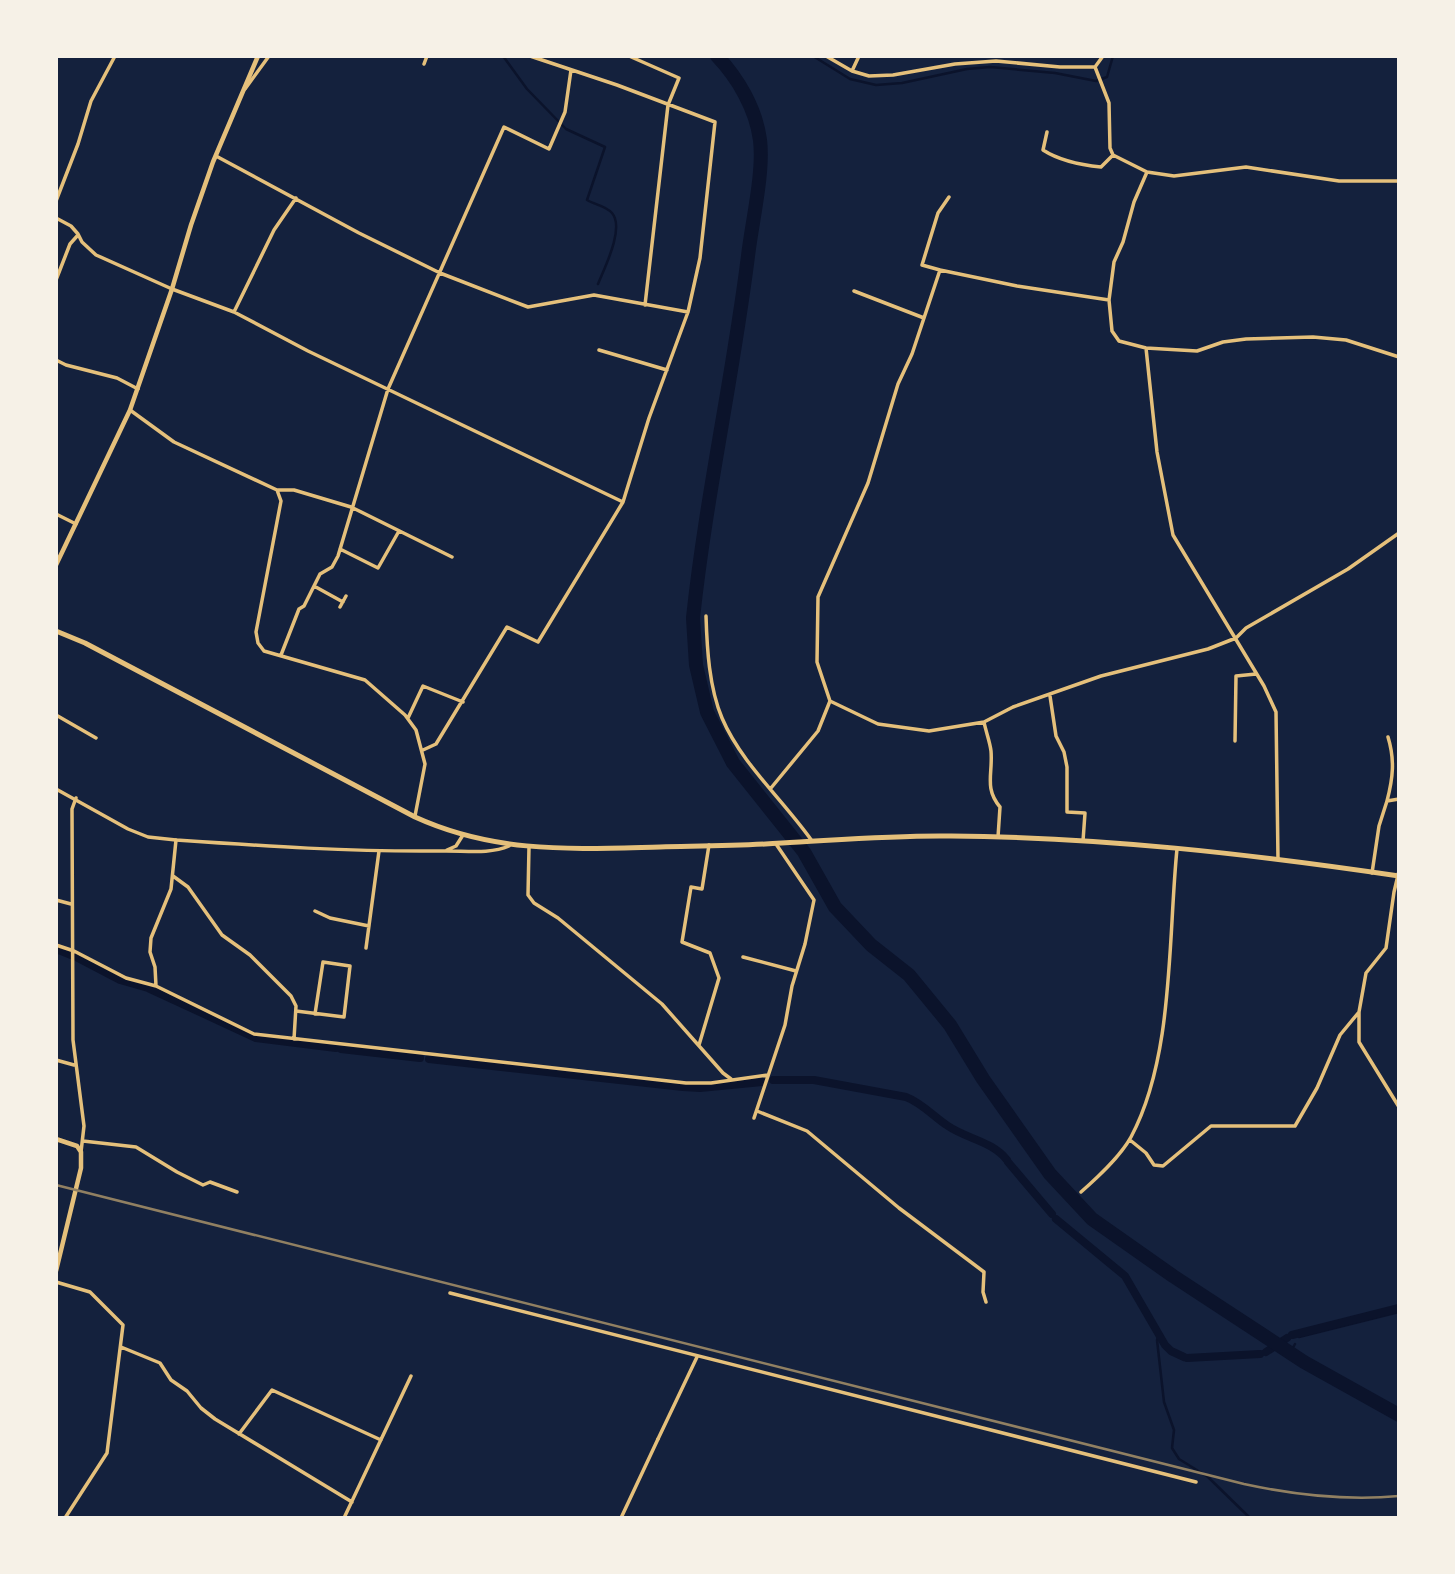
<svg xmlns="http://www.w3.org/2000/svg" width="1455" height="1574" font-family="'IBM Plex Sans',sans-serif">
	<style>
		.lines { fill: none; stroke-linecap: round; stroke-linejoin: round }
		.stream { stroke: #0b132b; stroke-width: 2.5 }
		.canal { stroke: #0b132b; stroke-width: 8 }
		.river { stroke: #0b132b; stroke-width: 14 }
		.minor { stroke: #e5c07b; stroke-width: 3.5 }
		.tertiary { stroke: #e5c07b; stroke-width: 3.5 }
		.secondary { stroke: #e5c07b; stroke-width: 4.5 }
		.trunk { stroke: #e5c07b; stroke-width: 5 }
		.rail { stroke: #918062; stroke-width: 2.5 }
	</style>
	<rect width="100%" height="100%" fill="#14213d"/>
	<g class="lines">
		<path class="stream" d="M503 56 527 89 566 129 605 147 587 200C595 205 605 205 612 213 625 228 604 269 598 284
			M813 56 850 79 876 85 902 83 967 69 990 67 1055 73 1096 81 1107 77 1113 56
			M1159 1335 1157 1340 1164 1402 1174 1430 1172 1448 1179 1459 1208 1477 1250 1518
			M1299 1337 1399 1312
			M1290 1353 1295 1344"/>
		<path class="canal" d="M56 949 71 955
			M76 957 120 980 148 988 256 1038 336 1048
			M341 1049 420 1058
			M429 1059 683 1087 700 1088 762 1082
			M773 1080H814L906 1097C922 1103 934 1117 948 1126 967 1139 992 1141 1007 1160
			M1008 1162 1052 1214
			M1056 1219 1125 1276 1165 1345 1171 1351 1184 1357
			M1292 1335 1399 1308
			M1266 1352 1287 1338
			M1187 1358 1260 1354"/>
		<path class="river" d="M717 56C738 78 756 109 760 140 764 172 752 222 748 256 733 377 706 496 693 618L696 665 707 712 733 763 804 852 835 907 871 945 909 975 950 1025 983 1079 1050 1174 1092 1219 1173 1276 1304 1362 1399 1415"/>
		<path class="minor" d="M629 56 679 78 668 105 645 305
			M826 56 852 71 869 76 893 75 955 64 996 61 1060 67H1095
			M424 64 427 56
			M1095 67 1109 103 1110 148 1113 155 1147 172 1174 176 1246 167 1339 181H1399
			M1095 67 1103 56
			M852 71 859 56
			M245 89 269 56
			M1047 132 1043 150C1060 161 1081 165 1101 167L1113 155
			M216 156 359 233 440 273 528 307 594 295 688 312
			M1147 172 1134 202 1123 242 1114 262 1109 300 1112 331 1119 341 1146 348 1197 351 1223 342 1246 339 1313 337 1346 340 1399 357
			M56 201 78 144 91 101 115 56
			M56 218 71 226 78 234 82 242 96 255 172 289 234 312 308 351 623 502
			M940 270 922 265 938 213 949 197
			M56 280 70 244 78 235
			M854 291 924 318
			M234 312 274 230 296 198
			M1146 348 1157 452 1173 535 1264 686 1276 712 1278 859
			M599 350 667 370
			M56 360 66 365 117 378 138 389
			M130 410 174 442 277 490H294L351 507 452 557
			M277 490 281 501 256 632 258 643 264 651 365 680 405 715 416 730 425 764 415 816
			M56 514 76 524
			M340 549 378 568 399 531
			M314 586 343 602
			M340 607 346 596
			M706 616C707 648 709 687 722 718 741 763 784 801 812 841
			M281 655 299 609 304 606 320 574 332 567 338 556 388 389 504 127 549 149 565 112 571 70
			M1050 696 1056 736 1064 752 1067 767V812L1085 813 1083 841
			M830 701 878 724 929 731 984 722 1013 707 1101 676 1208 649 1236 638 1246 628 1348 569 1399 533
			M56 715 96 738
			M408 718 423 686 463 702
			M984 722C986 732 990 742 991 751 993 774 984 788 1000 807L998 837
			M1388 737C1395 760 1393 778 1387 801L1399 799
			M1235 741 1236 676 1256 674
			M423 750 436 744 507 627 538 642 623 502 649 418 688 312 700 258 715 122 617 85 530 56
			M771 788 818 731 830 701 817 662 818 597 868 483 898 384 912 354 940 270 1017 286 1109 300
			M76 798 72 809 73 1040 84 1126 81 1152
			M529 847 528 895 534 903 558 918 662 1004 723 1073 731 1079
			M1399 871 1394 892 1386 948 1366 973 1359 1012V1042L1399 1107
			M1372 873 1379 826 1387 801
			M173 876 188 887 222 935 250 955 291 996 296 1006 294 1039
			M56 900 71 904
			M315 911 330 918 369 926
			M56 945 74 951 126 978 156 986 254 1034 686 1083H711L768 1075
			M366 948 379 851
			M743 957 796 971
			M156 986 155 967 150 952 151 938 171 889 176 840
			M296 1011 344 1017 350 966 323 962 315 1014
			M699 1045 719 978 710 953 682 942 691 887 702 889 709 845
			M56 1060 74 1065
			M757 1111 807 1131 899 1208 984 1272 983 1292 986 1302
			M754 1118 785 1025 792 986 805 944 814 900 776 844
			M1130 1140 1146 1153 1154 1165 1163 1166 1211 1126H1295L1317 1088 1340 1035 1359 1012
			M83 1141 136 1147 177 1172 203 1185 210 1182 237 1192
			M1081 1192C1098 1177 1120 1157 1131 1137 1174 1057 1168 938 1177 849
			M56 1282 90 1292 123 1325 107 1453 65 1518
			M450 1293 1196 1482
			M121 1347 160 1363 171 1380 187 1391 201 1408 215 1419 352 1502
			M239 1434 272 1390 381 1440
			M658 1439 697 1357
			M344 1518 411 1376"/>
		<path class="tertiary" d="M56 789 128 829 148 837 176 840C264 846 352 852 440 851 462 850 489 855 509 846
			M447 850 456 846 463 835
			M621 1518 658 1439"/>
		<path class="secondary" d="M56 565 130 410 172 289 191 225 213 162 258 56
			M56 1139 77 1146 81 1152V1168L56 1271"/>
		<path class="trunk" d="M56 631 85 643 415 817C496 854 573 849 660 847 700 846 741 846 782 843 838 840 894 835 951 836 1101 837 1250 854 1399 876"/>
		<path class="rail" d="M56 1185 1244 1484C1295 1495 1347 1501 1399 1496"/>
	</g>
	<rect width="1455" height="1574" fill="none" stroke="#f6f1e7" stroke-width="116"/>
</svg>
